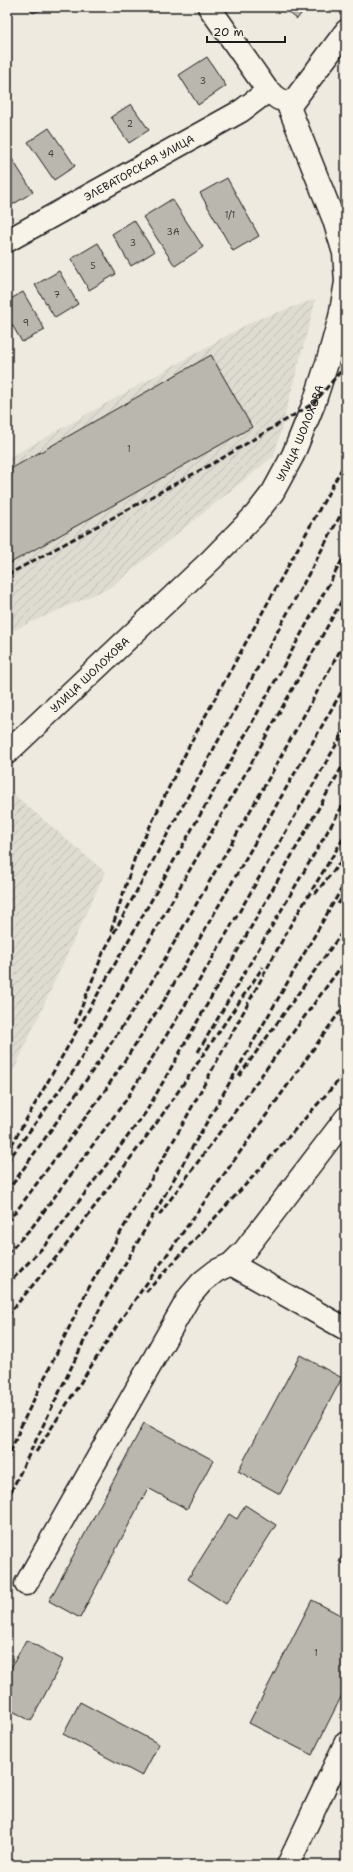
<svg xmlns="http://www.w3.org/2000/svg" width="353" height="1872" font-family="'Shantell Sans',sans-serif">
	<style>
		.industrial { fill: url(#industrial-furrows) }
		.building { fill: #bab7af; stroke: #1c1c1c }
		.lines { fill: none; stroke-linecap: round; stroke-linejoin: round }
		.minor-casing { stroke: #1c1c1c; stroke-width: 25 }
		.minor { stroke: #f7f3e8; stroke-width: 22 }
		.rail { stroke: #1c1c1c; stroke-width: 3; stroke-dasharray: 6 3; stroke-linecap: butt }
		.labels { text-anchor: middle; stroke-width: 3.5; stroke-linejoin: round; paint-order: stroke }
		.number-label { font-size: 9px; fill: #444341 }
		.street-label { font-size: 11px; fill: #1c1c1c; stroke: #f7f3e8 }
	</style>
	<defs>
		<pattern id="industrial-furrows" width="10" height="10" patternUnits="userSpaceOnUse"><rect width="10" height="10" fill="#dedbd1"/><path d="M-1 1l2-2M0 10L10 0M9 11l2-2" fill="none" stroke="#bebbb3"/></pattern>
	</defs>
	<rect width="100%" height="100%" fill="#eeeae0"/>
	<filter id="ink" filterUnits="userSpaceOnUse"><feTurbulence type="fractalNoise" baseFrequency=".025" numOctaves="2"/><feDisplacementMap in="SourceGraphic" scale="8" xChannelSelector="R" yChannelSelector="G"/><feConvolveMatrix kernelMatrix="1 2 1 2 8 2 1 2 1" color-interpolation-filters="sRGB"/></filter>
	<g filter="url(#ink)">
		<path class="industrial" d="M316 299 274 456 111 587 7 633V459L253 321Z
			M11 792 105 872 7 1085V795Z"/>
		<path class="building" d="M30 7H47L33 13Z
			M282 7H306L297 19Z
			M207 57 226 86 198 105 179 75Z
			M131 104 149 130 129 143 111 117Z
			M49 128 75 166 54 180 28 142Z
			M7 151 33 192 12 205 7 196Z
			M227 178 259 236 233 251 200 193Z
			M172 199 203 247 175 266 143 217Z
			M134 220 154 252 131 266 112 234Z
			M98 243 116 274 89 290 71 259Z
			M59 271 78 304 55 318 35 285Z
			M23 292 45 330 22 342 7 316V301Z
			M211 355 252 427 7 565V471Z
			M300 1355 342 1378 280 1494 238 1471Z
			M144 1423 213 1460 187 1509 148 1488 80 1618 49 1601Z
			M245 1505 276 1525 226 1604 188 1579 229 1514 237 1519Z
			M346 1548V1565L339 1562Z
			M312 1600 346 1618V1687L312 1755 249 1723Z
			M26 1640 63 1660 31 1721 7 1708V1675Z
			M80 1702 159 1744 142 1776 63 1734Z
			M346 1825V1840L340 1837Z"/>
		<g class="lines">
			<g class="minor-casing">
				<g id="minor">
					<path d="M209 7 268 91 279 99"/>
					<path d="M289 107 346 31"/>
					<path id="s1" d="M7 241 241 111 268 91"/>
					<path id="s2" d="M7 753 211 560 256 514 273 492 293 455 314 403 328 360 340 317 346 282 344 253 334 220 289 107"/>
					<path d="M231 1264 346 1329"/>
					<path d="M26 1584 189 1297 202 1282 216 1271 231 1264 245 1250 346 1118"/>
					<path d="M288 1865 346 1742"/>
				</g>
			</g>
			<use href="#minor" class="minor"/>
			<path class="rail" d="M7 575 219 460 314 403 346 365
				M315 894 346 855
				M338 904 346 893
				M111 931 135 857 191 742 346 461
				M75 1024 103 953 346 505
				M198 1052 346 800
				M239 1076 346 927
				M7 1153 228 766 346 553
				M7 1162 75 1069 245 774 346 593
				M7 1192 89 1076 148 988 265 785 346 640
				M159 1215 346 960
				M7 1222 18 1209 104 1092 165 999 346 684
				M7 1254 33 1226 126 1100 184 1007 346 728
				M7 1285 49 1241 146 1112 346 760
				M146 1292 261 1168 346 1072
				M7 1316 63 1249 158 1121 263 967
				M36 1452 122 1318 346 1003
				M7 1461 21 1426 87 1291 179 1131 290 926 346 834
				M7 1500 103 1302 346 881"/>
		</g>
	</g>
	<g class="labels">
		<g class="number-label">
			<text x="203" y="84">3</text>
			<text x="130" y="127">2</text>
			<text x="51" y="157">4</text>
			<text x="230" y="218">1/1</text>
			<text x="173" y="235">3А</text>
			<text x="133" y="246">3</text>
			<text x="93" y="269">5</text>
			<text x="57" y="298">7</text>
			<text x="26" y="326">9</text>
			<text x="129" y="452">1</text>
			<text x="316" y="1656">1</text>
		</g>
		<g class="street-label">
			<text dy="4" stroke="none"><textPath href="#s1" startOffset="151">ЭЛЕВАТОРСКАЯ УЛИЦА</textPath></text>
			<text dy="4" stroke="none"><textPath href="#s2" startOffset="438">УЛИЦА ШОЛОХОВА</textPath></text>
			<text dy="4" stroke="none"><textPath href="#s2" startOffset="114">УЛИЦА ШОЛОХОВА</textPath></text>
		</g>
	</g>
	<rect width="353" height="1872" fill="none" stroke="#f7f3e8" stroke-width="24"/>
	<rect x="12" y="12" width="329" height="1848" fill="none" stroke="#1c1c1c" stroke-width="1.5" filter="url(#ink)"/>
	<path d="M207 36v6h78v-6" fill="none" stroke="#1c1c1c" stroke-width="2"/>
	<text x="213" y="36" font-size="12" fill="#1c1c1c" stroke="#f7f3e8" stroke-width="3" paint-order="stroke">20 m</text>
</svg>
